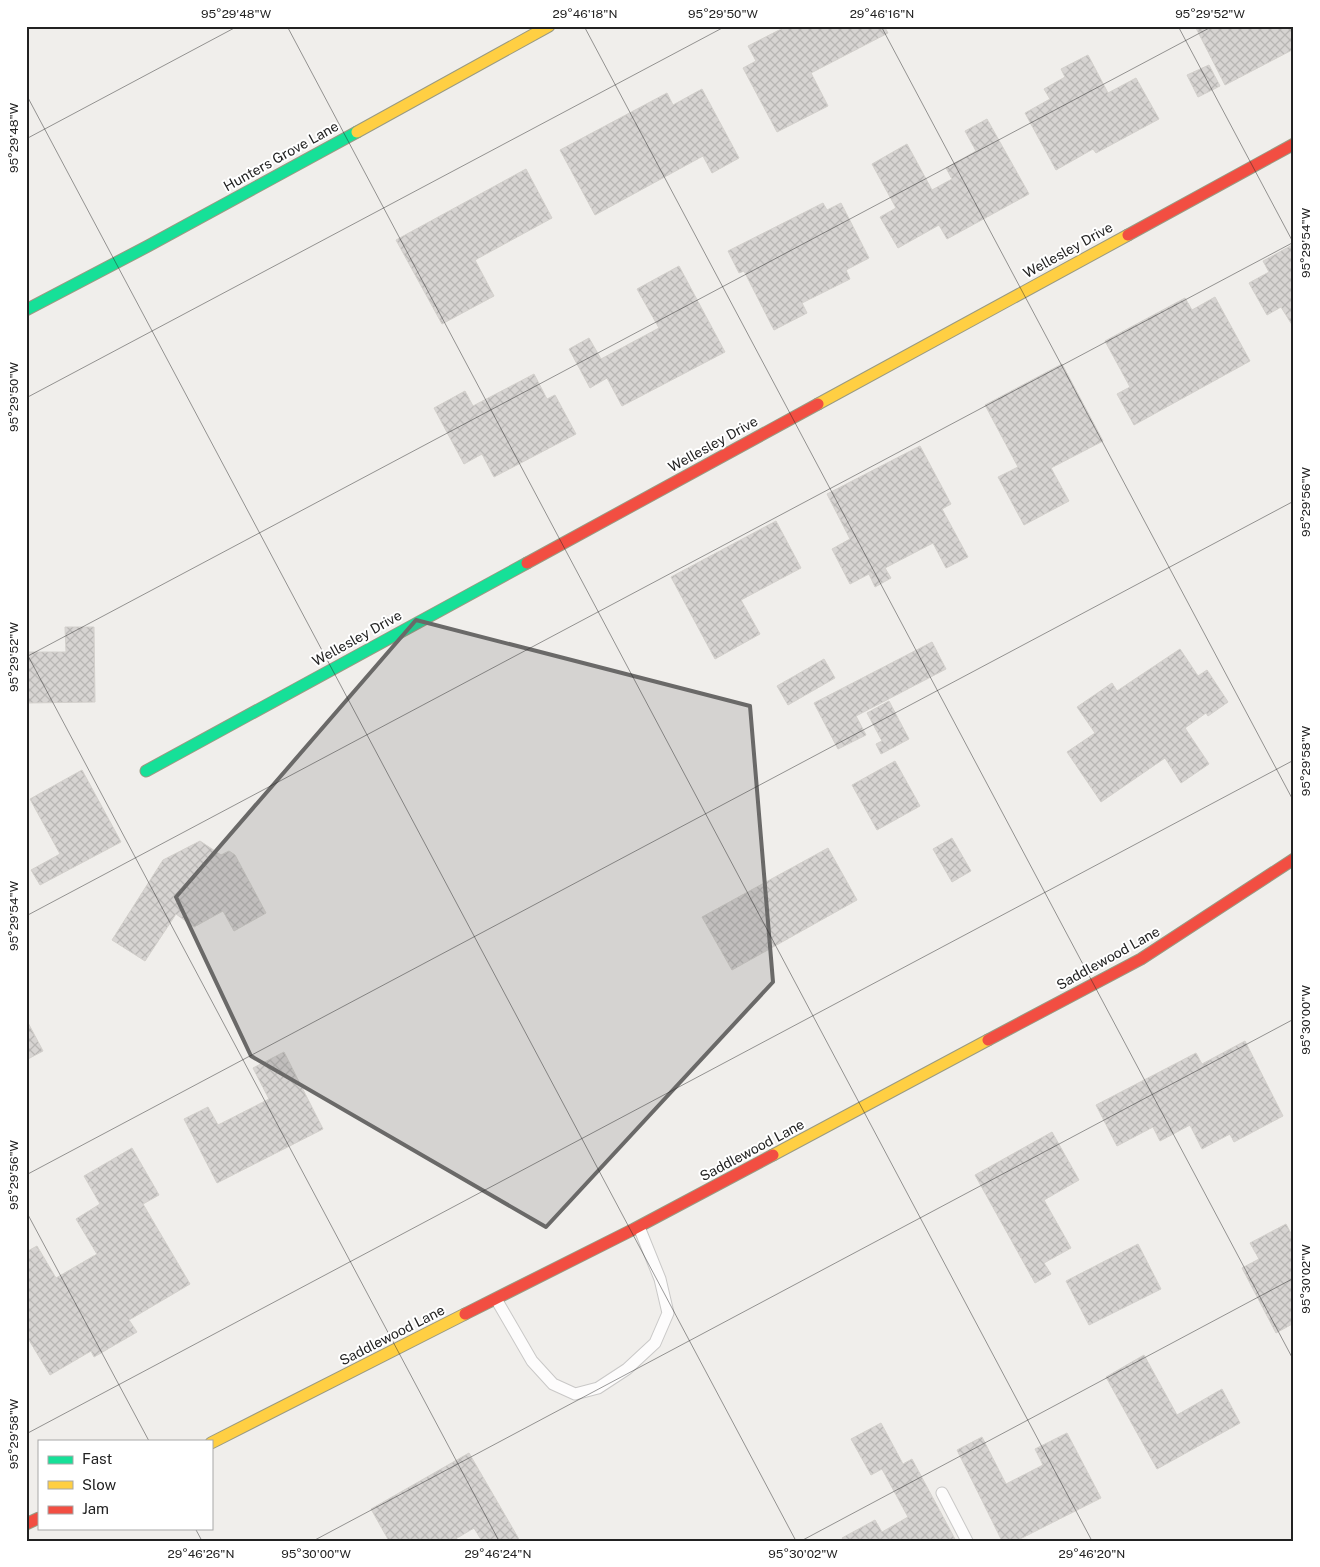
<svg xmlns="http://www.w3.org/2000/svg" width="1320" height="1567" font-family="'Public Sans',sans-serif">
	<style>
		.building { fill: url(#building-cross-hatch); stroke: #d3d0cc }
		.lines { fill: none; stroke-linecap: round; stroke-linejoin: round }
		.lane-casing { stroke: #c9c8c7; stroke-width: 13 }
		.fast-casing { stroke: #999a82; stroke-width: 13 }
		.slow-casing { stroke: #999a82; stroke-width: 13 }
		.jam-casing { stroke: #999a82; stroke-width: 13 }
		.lane { stroke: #fdfcfc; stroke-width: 11 }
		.fast { stroke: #16e098; stroke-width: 11 }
		.slow { stroke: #ffcf43; stroke-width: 11 }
		.jam { stroke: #f24e42; stroke-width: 11 }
		.marked { fill: #6a6968; fill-opacity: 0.2; stroke: #6a6968; stroke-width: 4; stroke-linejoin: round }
		.ticks { fill: none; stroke: #222; stroke-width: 1; stroke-opacity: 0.45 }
		.labels { text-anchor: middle; stroke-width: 4; stroke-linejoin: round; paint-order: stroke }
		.street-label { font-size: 14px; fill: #222; stroke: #fff }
		.neatline { fill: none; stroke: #222; stroke-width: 2 }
		.ticks-label { font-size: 12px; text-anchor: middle; fill: #222 }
	</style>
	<defs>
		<pattern id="building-cross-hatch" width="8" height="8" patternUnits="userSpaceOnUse" patternTransform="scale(1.25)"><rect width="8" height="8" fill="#d7d4d2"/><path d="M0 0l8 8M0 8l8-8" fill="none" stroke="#b8b6b4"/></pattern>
	</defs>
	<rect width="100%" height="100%" fill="#f0eeeb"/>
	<path class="building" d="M787 26H884L888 33 811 73 828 106 777 132 743 68 756 61 748 46Z
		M1195 26H1294V49L1225 85Z
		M1088 55 1108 93 1136 78 1159 119 1096 153 1093 149 1056 170 1025 113 1050 99 1044 89 1065 77 1061 69Z
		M1209 65 1220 86 1198 97 1187 75Z
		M702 89 739 158 712 173 703 156 595 215 560 150 667 93 673 105Z
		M987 119 1029 194 947 239 939 225 898 248 880 217 896 208 872 164 907 144 932 190 952 179 946 168 976 151 965 131Z
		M526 169 552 218 475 260 494 296 442 324 396 240Z
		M823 203 827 210 841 203 869 258 846 270 850 279 802 303 807 313 774 330 744 271 739 273 728 251Z
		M1294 244V328L1281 307 1267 315 1249 283 1269 272 1263 261Z
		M679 266 725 352 622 406 607 378 590 388 569 349 589 338 601 359 659 328 637 289Z
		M1215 297 1250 361 1134 425 1117 394 1130 387 1105 341 1185 298 1192 310Z
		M1062 364 1103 441 1051 468 1069 501 1024 525 998 477 1018 467 985 405Z
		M534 374 547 399 555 395 576 434 494 477 482 454 464 464 434 408 465 391 473 406Z
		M920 446 951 504 942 509 968 557 946 568 933 543 885 568 891 578 875 587 869 574 850 584 832 549 850 539 827 494Z
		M776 521 801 568 741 600 760 634 715 659 671 577Z
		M65 627H94L95 702 26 703V652H66Z
		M932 642 946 669 856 716 866 735 838 749 814 703Z
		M1180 649 1198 676 1207 670 1228 702 1208 716 1206 713 1185 728 1209 764 1181 783 1165 758 1101 802 1067 752 1095 733 1077 707 1112 683 1117 691Z
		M824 659 835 678 788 705 777 686Z
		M889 701 909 739 881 754 876 744 882 741 867 713Z
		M895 761 920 806 877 830 852 785Z
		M82 770 121 842 40 885 31 870 60 854 30 799Z
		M952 838 971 871 952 882 933 849Z
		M200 841 221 855 229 851 235 855 266 913 234 931 223 911 194 927 176 914 145 961 112 940 163 860Z
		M828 848 857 900 732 970 702 917Z
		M26 1019 43 1051 26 1060Z
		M1245 1041 1283 1116 1234 1142 1230 1134 1202 1149 1190 1125 1160 1141 1153 1127 1117 1146 1096 1105 1196 1053 1202 1064Z
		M284 1052 323 1129 217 1183 184 1119 208 1107 218 1125 269 1099 253 1068Z
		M1052 1132 1079 1180 1044 1200 1071 1248 1044 1263 1051 1274 1035 1283 975 1175Z
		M132 1148 159 1195 143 1204 190 1284 129 1320 137 1332 94 1357 91 1351 50 1375 26 1335V1252L37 1246 56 1278 97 1254 76 1219 100 1204 84 1176Z
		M1286 1224 1294 1239V1323L1276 1333 1242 1268 1259 1259 1250 1243Z
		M1138 1244 1161 1289 1089 1325 1066 1281Z
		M1144 1355 1177 1415 1222 1389 1240 1423 1157 1469 1106 1377Z
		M881 1423 903 1464 912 1459 956 1541H844L842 1538 875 1520 882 1532 908 1517 882 1469 871 1475 851 1439Z
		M1067 1433 1101 1498 1016 1541H1002L957 1450 982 1437 1006 1484 1043 1465 1035 1449Z
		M469 1453 520 1541H482L474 1528 452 1541H389L371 1509Z"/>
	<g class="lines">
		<g class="lane-casing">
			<path id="lane" d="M496 1299 532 1361 553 1384 575 1394 598 1388 627 1369 655 1343 668 1313 660 1279 639 1227
				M942 1493 967 1541"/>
		</g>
		<g class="fast-casing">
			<path id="fast" d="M26 310 148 246 357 132
				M146 771 527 563"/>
		</g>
		<g class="slow-casing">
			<path id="slow" d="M357 132 549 26
				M818 404 1128 235
				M773 1155 988 1040
				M211 1443 465 1314"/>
		</g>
		<g class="jam-casing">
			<path id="jam" d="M1128 235 1294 144
				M527 563 818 404
				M988 1040 1141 959 1294 859
				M465 1314 634 1229 773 1155
				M26 1524 39 1518"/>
		</g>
		<use href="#lane" class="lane"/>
		<use href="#fast" class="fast"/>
		<use href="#slow" class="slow"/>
		<use href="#jam" class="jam"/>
	</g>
	<path class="marked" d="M416 620 750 706 773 982 546 1227 251 1056 176 897Z"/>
	<path class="ticks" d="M287 26 1092 1541M584 26 1294 1361M881 26 1294 802M1178 26 1294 244M26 94 796 1541M26 139 238 26M26 398 726 26M26 652 499 1541M26 657 1213 26M26 916 1294 242M26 1175 1294 501M26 1211 149 1441M26 1434 1294 760M195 1528 202 1541M313 1541 1294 1019M801 1541 1294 1278M1288 1541 1294 1538"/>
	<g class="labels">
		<g class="street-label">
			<text transform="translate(281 156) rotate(-29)" y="5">Hunters Grove Lane</text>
			<text transform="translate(1068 250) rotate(-29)" y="5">Wellesley Drive</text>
			<text transform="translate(713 444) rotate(-29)" y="5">Wellesley Drive</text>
			<text transform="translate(357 638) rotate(-29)" y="5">Wellesley Drive</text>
			<text transform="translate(1108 958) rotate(-29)" y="5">Saddlewood Lane</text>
			<text transform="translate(752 1150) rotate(-28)" y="5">Saddlewood Lane</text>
			<text transform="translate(392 1335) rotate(-27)" y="5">Saddlewood Lane</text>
		</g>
	</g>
	<rect width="1320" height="1567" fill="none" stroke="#ffffff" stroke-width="55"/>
	<rect x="38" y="1440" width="175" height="90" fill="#ffffff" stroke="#a7a7a7"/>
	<rect x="48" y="1456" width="25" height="8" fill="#16e098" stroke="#a7a7a7"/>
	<text x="82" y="1464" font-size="15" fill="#222222">Fast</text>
	<rect x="48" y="1481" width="25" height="8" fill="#ffcf43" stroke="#a7a7a7"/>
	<text x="82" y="1490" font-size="15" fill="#222222">Slow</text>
	<rect x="48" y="1506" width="25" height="8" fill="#f24e42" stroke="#a7a7a7"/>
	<text x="82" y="1514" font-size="15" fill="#222222">Jam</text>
	<rect x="28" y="28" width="1264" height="1512" class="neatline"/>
	<g class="ticks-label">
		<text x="236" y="18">95°29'48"W</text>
		<text x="585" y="18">29°46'18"N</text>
		<text x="723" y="18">95°29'50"W</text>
		<text x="882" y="18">29°46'16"N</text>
		<text x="1210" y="18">95°29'52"W</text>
		<text transform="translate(14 138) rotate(-90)" y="4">95°29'48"W</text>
		<text transform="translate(1306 243) rotate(-90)" y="4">95°29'54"W</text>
		<text transform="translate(14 397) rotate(-90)" y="4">95°29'50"W</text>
		<text transform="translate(1306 502) rotate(-90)" y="4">95°29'56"W</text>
		<text transform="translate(14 657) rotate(-90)" y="4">95°29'52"W</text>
		<text transform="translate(1306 761) rotate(-90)" y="4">95°29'58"W</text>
		<text transform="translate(14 916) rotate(-90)" y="4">95°29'54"W</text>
		<text transform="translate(1306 1020) rotate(-90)" y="4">95°30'00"W</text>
		<text transform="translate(14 1175) rotate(-90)" y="4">95°29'56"W</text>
		<text transform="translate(1306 1279) rotate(-90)" y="4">95°30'02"W</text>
		<text transform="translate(14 1434) rotate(-90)" y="4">95°29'58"W</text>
		<text x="201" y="1558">29°46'26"N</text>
		<text x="316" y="1558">95°30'00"W</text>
		<text x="498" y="1558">29°46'24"N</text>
		<text x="803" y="1558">95°30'02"W</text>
		<text x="1092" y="1558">29°46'20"N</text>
	</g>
</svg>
